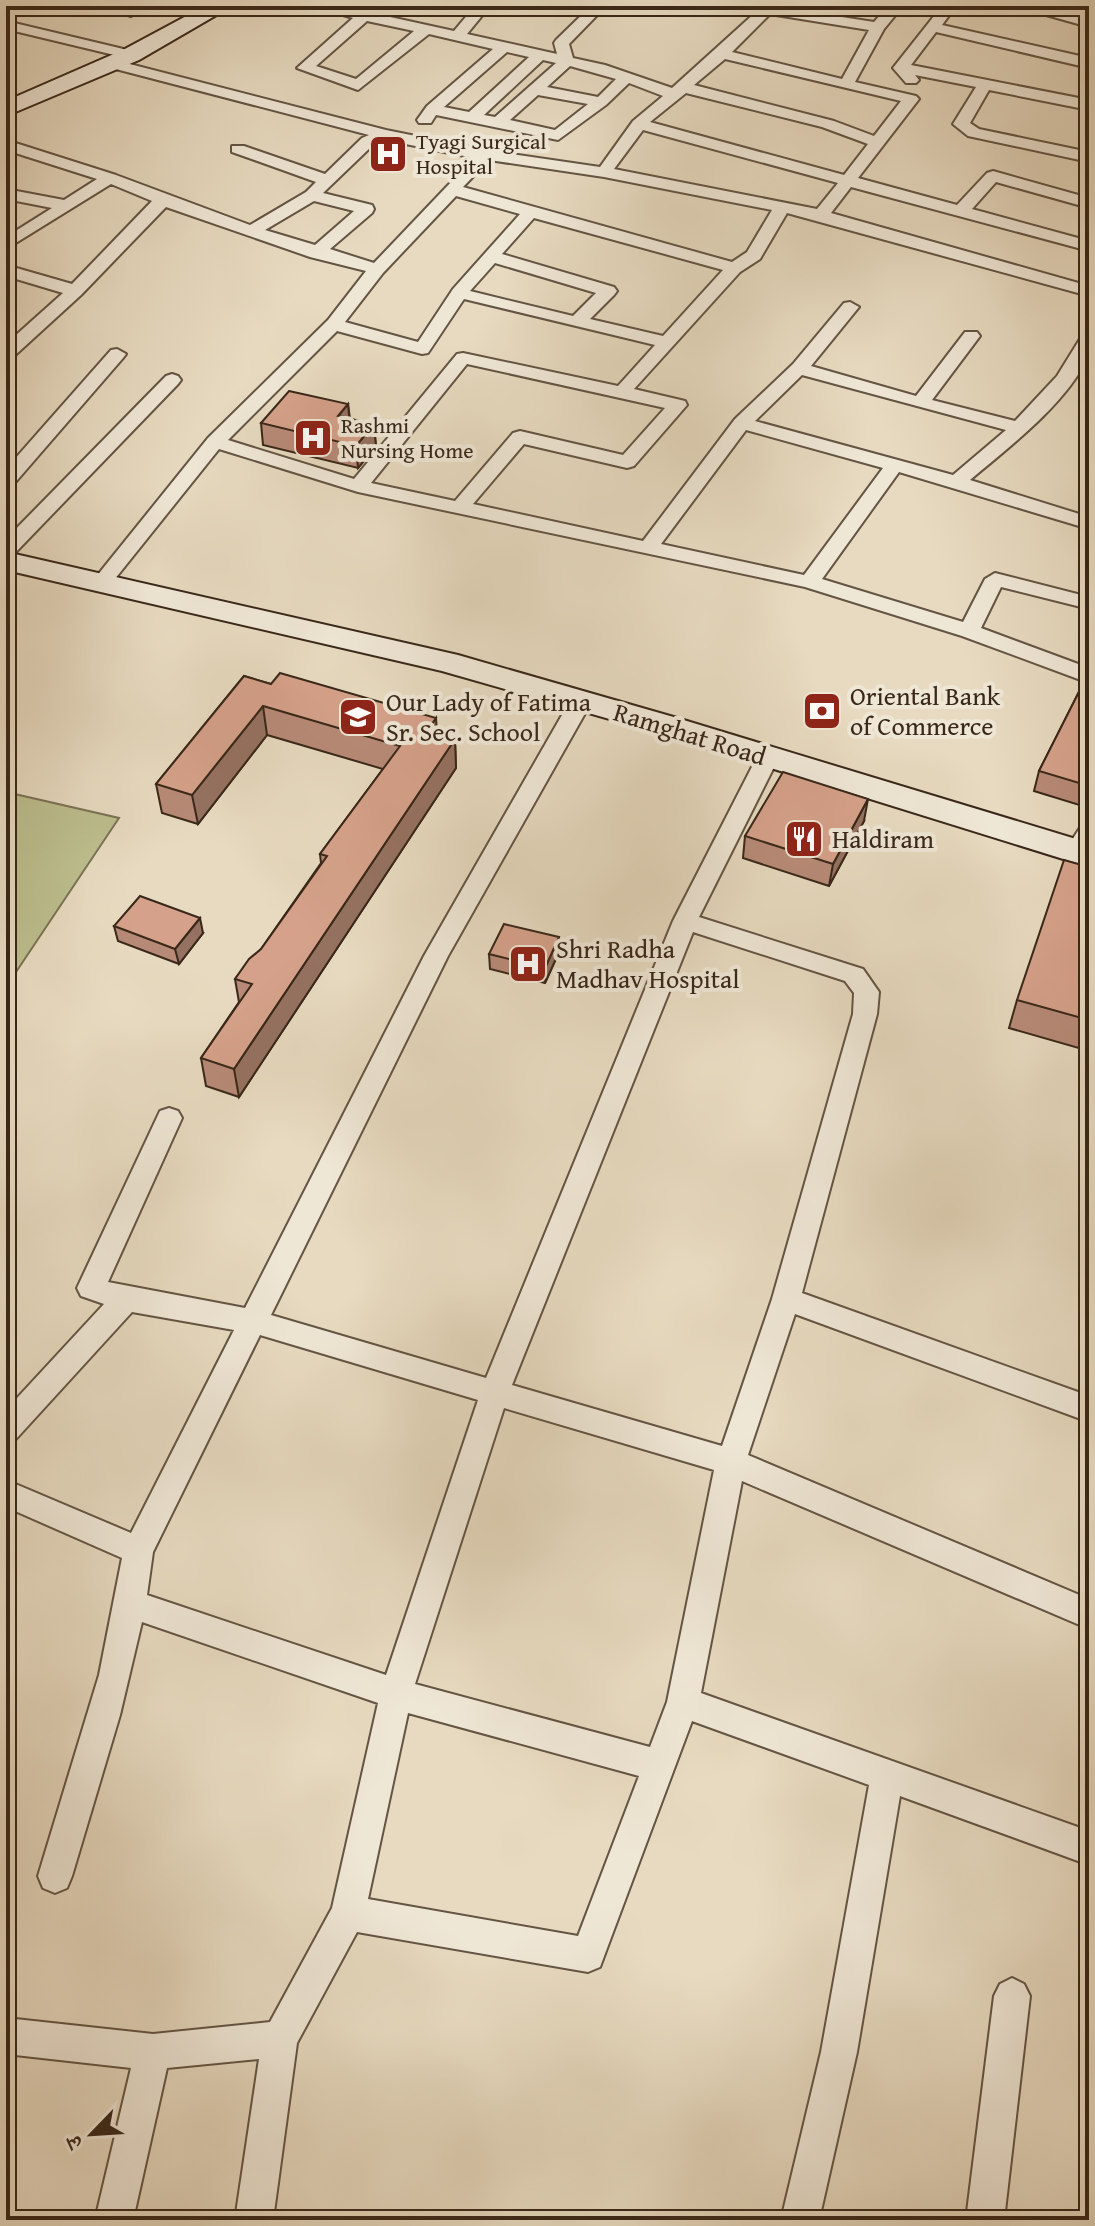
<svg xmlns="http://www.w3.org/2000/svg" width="1095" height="2226" font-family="'Gentium Book Plus','Noto Serif Devanagari',serif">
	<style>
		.green { fill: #bcbe8e; stroke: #7a7254; stroke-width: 2 }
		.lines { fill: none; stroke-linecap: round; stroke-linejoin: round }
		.street-casing { stroke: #645443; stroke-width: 4 }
		.secondary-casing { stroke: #392719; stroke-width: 4 }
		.street { fill: #efe7d6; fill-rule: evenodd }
		.secondary { fill: #efe7d6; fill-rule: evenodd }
		.wall { fill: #b78a77; stroke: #392719; stroke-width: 2 }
		.shaded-wall { fill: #957161; stroke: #392719; stroke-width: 2 }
		.building { fill: #d5a18a; stroke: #392719; stroke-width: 2 }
		.labels { text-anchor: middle; stroke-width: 8; stroke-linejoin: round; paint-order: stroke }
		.far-poi-label { font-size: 22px; fill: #392719; stroke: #efe7d6; text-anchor: start }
		.poi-label { font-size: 26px; fill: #392719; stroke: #efe7d6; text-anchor: start }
		.street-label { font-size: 26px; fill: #392719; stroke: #efe7d6 }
	</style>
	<rect width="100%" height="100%" fill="#e7dac0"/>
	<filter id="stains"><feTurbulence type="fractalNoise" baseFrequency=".0025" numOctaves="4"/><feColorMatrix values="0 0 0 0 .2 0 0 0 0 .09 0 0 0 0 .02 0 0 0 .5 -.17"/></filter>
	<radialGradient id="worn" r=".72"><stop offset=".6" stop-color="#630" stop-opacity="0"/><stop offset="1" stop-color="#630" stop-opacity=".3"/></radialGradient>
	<path class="green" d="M6 792 119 818 6 987Z"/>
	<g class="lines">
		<g class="street-casing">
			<path id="street" d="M99 6H147L131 16Z
				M313 6H340L454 31 475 6H490L467 34 557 54 554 43 556 40 591 6H606L569 44 573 58 605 65 672 88 756 12 736 6H771L874 22 888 6H903L884 29 855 82 916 96 919 99 858 178 957 205 987 173 993 171 1089 198V208L996 182 972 209 1089 241V251L851 187 831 213 1089 286V296L787 213 760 259 740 272 634 389 685 401 687 405 634 466 627 468 524 444 473 504 643 541 735 419 793 364 844 303 850 302 859 307 811 366 916 396 965 332H977L980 336 932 400 1015 421 1057 376 1083 334 1089 333C1089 341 1091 350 1087 358 1068 402 1007 449 970 480L1089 517V529L899 472 822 579 963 622 985 579 995 573 1089 597V609L1001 587 981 628 1089 668V683L962 636 805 587 358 492 219 449 110 585H96L93 581 96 577 208 438 328 320 366 271 310 257 166 207 81 295 12 358 6 359V344L63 293 6 276V265L72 284 152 201 111 184 6 249V237L52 208 6 199V189L64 200 97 179 6 150V140L116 175 250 225 306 192 316 182 232 152V146H244L325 174 362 138 369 135 108 67V61H118L386 130 485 150 600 167 633 121 663 96 629 83 606 105 558 140 436 115 431 123H419L417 120 427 106 493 49 429 34 358 90 297 68 353 18ZM770 14 869 30 842 79 732 52ZM367 21 414 31 356 79 316 66ZM507 52 529 57 469 112 444 107ZM725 59 901 101 874 136 834 121 694 85ZM543 60 556 63 495 117 484 115ZM570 66 616 79 598 97 547 87ZM686 93 822 127 868 144 844 175 650 122ZM538 95 588 104 555 130 510 120ZM643 130 838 183 817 209 614 169ZM386 140 474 158 374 263 330 249 372 213 374 209 372 205 323 193 374 144ZM489 160 604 177 772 210 747 252 732 262 463 187ZM456 196 520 214 453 289 418 342 345 322 383 273ZM314 201 354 211 315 245 265 230ZM534 218 723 270 663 336 590 319 614 295 617 291 614 287 502 254ZM495 263 596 293 573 316 470 291ZM464 299 655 345 618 386 463 353 457 354 354 479 228 440 337 331 422 354 428 353ZM467 364 665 408 623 455 520 431 513 433 455 501 371 483ZM802 375 1006 430 953 475 755 421ZM746 430 883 468 804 575 661 544Z
				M942 6H956L942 25 1089 58V68L936 32 911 65 1089 100V110L989 90 970 123 979 129 1089 152V162L968 136 953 124 976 87 915 75 919 80 916 83H906L893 68Z
				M1014 6H1038L1089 19V27Z
				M6 21 136 52 138 55 131 59 6 29Z
				M117 349 126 354 123 358 13 485 6 487V469L111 350Z
				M172 374 178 376 181 380 178 384 15 553 6 555V539L166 376Z
				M581 694 589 696 592 701 448 956 271 1315 486 1378 673 921 757 757 760 752H776L779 757 699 917 863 969 879 992 877 1014 802 1293 1089 1396V1422L795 1314 748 1455 1089 1599V1629L742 1481 701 1693 1089 1831V1865L900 1796 857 2052 819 2220H781L821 2052 869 1785 692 1721 600 1967 588 1972 357 1932 297 2043 273 2220H235L259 2059 167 2068 133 2220H95L131 2068 6 2054V2018L153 2034 270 2022 332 1908 378 1703 142 1622 120 1715 72 1876 67 1888 55 1893 43 1888 38 1876 99 1675 122 1558 6 1507V1480L131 1533 234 1330 132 1312 16 1439 6 1443V1410L104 1304 81 1296 77 1288 160 1111 169 1108 178 1111 182 1118 108 1282 245 1308 424 956 570 701 573 696ZM693 932 845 981 854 993 853 1014 772 1299 722 1446 512 1385ZM260 1335 478 1400 386 1675 147 1595 153 1552ZM504 1408 714 1470 667 1702 650 1747 415 1684ZM408 1713 639 1776 578 1936 368 1899Z
				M1089 824V847L1076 846 1072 840 1081 826Z
				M1012 1978 1024 1984 1030 1996 1004 2220H966L994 1996 1000 1984Z"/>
		</g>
		<g class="secondary-casing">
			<path id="secondary" d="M205 6H232L139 60 6 116V101L123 50Z
				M6 552 458 655 677 718 1089 843V867L655 732 442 671 6 570Z"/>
		</g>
		<use href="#street" class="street"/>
		<use href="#secondary" class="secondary"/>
	</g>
	<path class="wall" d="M348 404 350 419 374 424 376 447 358 468 263 445 261 423Z
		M1089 672V808L1034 791 1039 771Z
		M244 676 455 739 456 768 239 1097 206 1086 201 1058 239 1002 235 979 261 949 321 863 320 854 383 769 267 735 198 824 162 813 156 784Z
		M864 821 829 886 743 858 745 836Z
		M114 926 203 933 179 964 118 941Z
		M559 952 545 983 490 969 489 954Z
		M1086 975 1089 976V1051L1009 1028 1017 1000Z"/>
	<path class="shaded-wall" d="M348 404 350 426 338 416Z
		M374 424 376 447 358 468 356 446Z
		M263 706 267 735 198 824 192 795Z
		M436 718 438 747 427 731Z
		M455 739 456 768 239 1097 234 1069Z
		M868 799 864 821 829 886 833 864Z
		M200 918 203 933 179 964 175 949Z
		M559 937V952L545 983V968Z"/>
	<path class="building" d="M289 391 348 404 338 416 374 424 356 446 261 423Z
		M1089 672V786L1039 771Z
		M280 673 436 718 427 731 455 739 234 1069 201 1058 252 984 235 979 249 959 261 949 327 856 320 854 400 746 263 706 192 795 156 784 244 676 271 684Z
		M783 772 868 799 833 864 745 836Z
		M1064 860 1089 867V964L1086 975 1089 976V1020L1017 1000Z
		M140 896 200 918 175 949 114 926Z
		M504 924 559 937 545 968 489 954Z"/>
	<defs>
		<g id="hospital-square" transform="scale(2)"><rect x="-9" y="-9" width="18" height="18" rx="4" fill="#8f2418" stroke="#efe7d6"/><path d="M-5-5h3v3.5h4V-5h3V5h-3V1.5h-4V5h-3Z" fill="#fff"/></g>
		<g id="bank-square" transform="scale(2)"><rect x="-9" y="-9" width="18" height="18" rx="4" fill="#8f2418" stroke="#efe7d6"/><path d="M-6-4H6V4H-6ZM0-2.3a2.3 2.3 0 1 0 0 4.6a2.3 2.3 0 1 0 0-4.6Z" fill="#fff"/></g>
		<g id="school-square" transform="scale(2)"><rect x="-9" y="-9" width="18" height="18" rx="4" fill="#8f2418" stroke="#efe7d6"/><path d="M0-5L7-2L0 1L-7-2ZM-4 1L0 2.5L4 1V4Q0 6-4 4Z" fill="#fff"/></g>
		<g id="restaurant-square" transform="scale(2)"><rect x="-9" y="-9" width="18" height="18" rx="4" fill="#8f2418" stroke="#efe7d6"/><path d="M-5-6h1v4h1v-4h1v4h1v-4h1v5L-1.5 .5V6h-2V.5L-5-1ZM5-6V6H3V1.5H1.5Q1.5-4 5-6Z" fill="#fff"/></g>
	</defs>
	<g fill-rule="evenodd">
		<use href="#hospital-square" x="388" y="154"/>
		<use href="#hospital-square" x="313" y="438"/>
		<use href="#bank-square" x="822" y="711"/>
		<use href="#school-square" x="358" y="717"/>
		<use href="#restaurant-square" x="804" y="839"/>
		<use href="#hospital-square" x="528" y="964"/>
	</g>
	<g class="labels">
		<g class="far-poi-label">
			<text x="416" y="149">Tyagi Surgical<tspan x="416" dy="25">Hospital</tspan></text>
			<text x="341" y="433">Rashmi<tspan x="341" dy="25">Nursing Home</tspan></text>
		</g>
		<g class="poi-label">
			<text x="850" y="705">Oriental Bank<tspan x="850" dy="30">of Commerce</tspan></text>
			<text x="386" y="711">Our Lady of Fatima<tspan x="386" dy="30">Sr. Sec. School</tspan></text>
			<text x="832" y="848">Haldiram</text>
			<text x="556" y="958">Shri Radha<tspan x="556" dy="30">Madhav Hospital</tspan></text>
		</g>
		<g class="street-label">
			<text transform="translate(690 734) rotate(17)" y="9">Ramghat Road</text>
		</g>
	</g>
	<rect width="1095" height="2226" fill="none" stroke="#e7dac0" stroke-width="32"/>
	<rect x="8" y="8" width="1079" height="2210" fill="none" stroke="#392719" stroke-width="4"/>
	<rect x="16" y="16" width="1063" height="2194" fill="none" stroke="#392719" stroke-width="2"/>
	<g transform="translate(92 2134) rotate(245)" stroke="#efe7d6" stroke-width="6" paint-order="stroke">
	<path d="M0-6L14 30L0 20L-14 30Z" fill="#392719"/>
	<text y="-12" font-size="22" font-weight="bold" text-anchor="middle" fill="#392719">उ</text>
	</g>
	<rect width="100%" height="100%" filter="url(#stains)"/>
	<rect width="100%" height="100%" fill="url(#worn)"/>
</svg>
